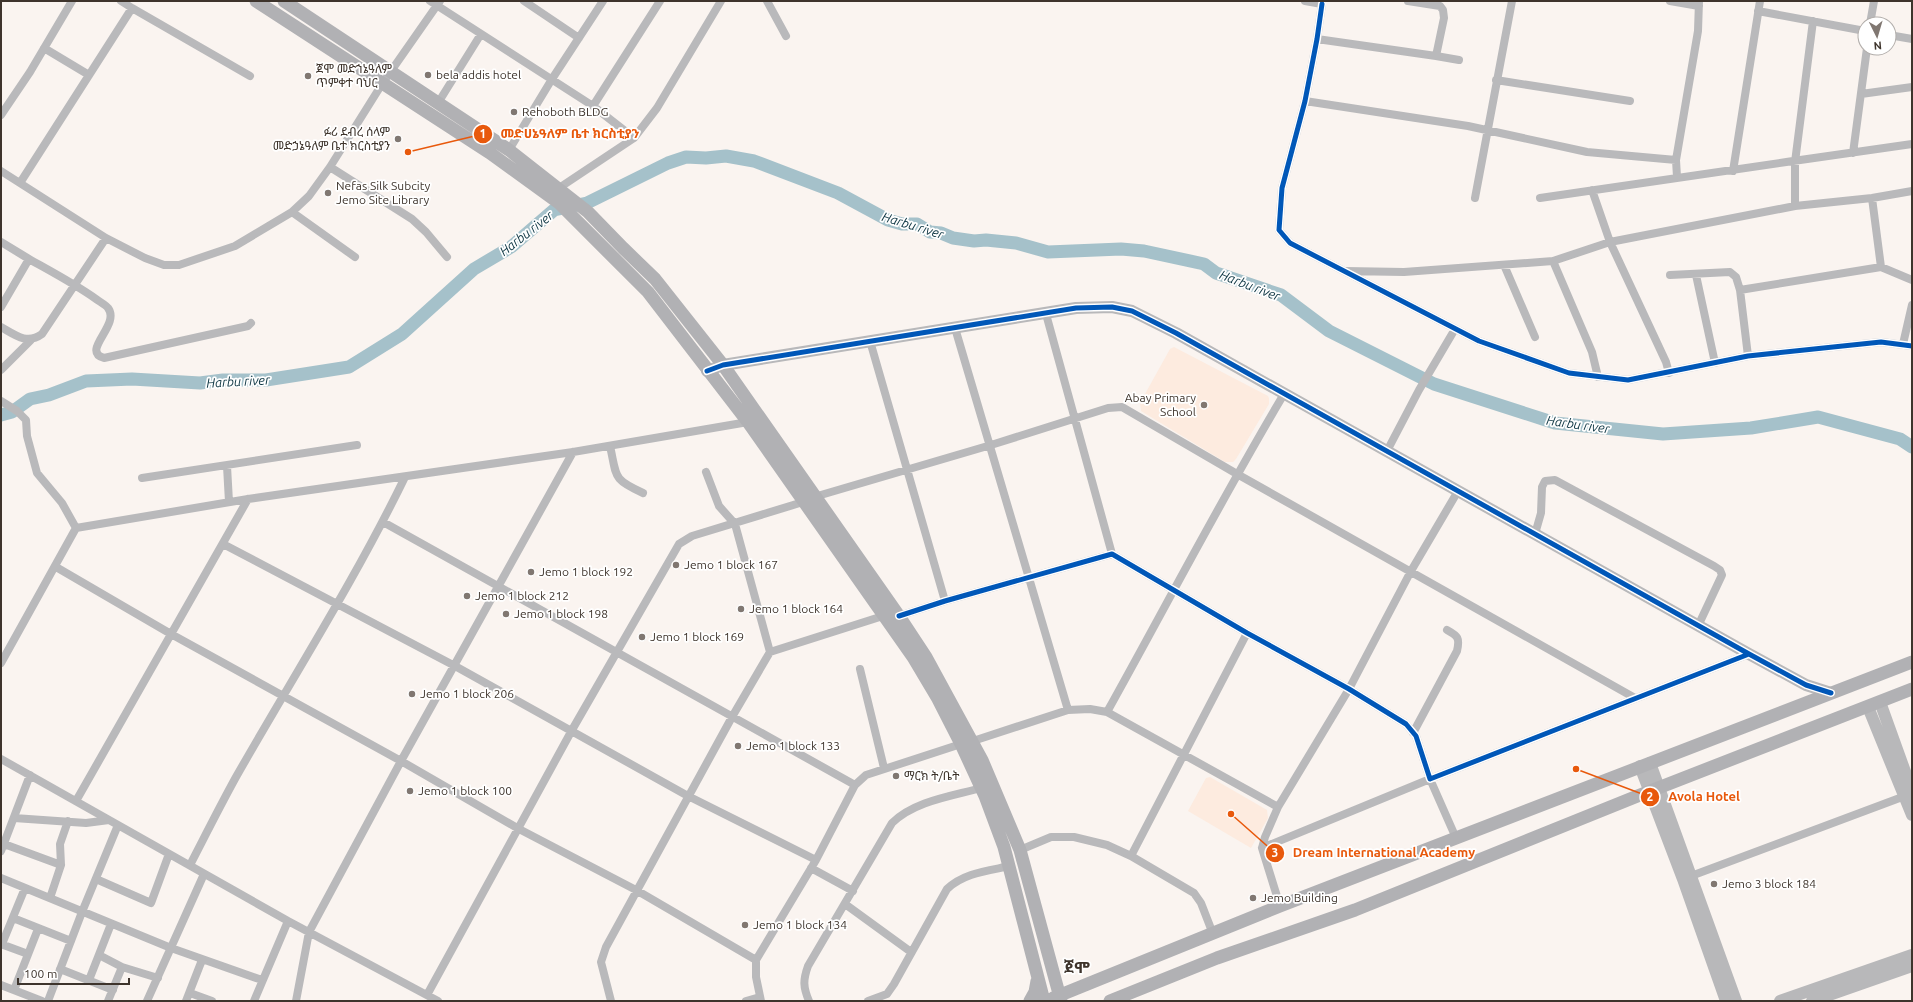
<svg xmlns="http://www.w3.org/2000/svg" width="1913" height="1002" font-family="Ubuntu,'Noto Sans Ethiopic',sans-serif">
	<style>
		.built { fill: #fdebdf }
		.lines { fill: none; stroke-linecap: round; stroke-linejoin: round }
		.river { stroke: #a5c1ca; stroke-width: 13 }
		.street { stroke: #b9b9bb; stroke-width: 8 }
		.secondary { stroke: #b8b8ba; stroke-width: 12 }
		.primary { stroke: #b1b1b4; stroke-width: 13 }
		.cycleway-casing { stroke: #fff; stroke-width: 8 }
		.cycleway { stroke: #0057b8; stroke-width: 5 }
		.poi-dot { fill: #807771; stroke: #fff; stroke-width: 1.5 }
		.labels { text-anchor: middle; stroke-width: 3.5; stroke-linejoin: round; paint-order: stroke }
		.poi-label { font-size: 12px; fill: #3e342c; stroke: #fff; text-anchor: start }
		.water-label { font-size: 13px; font-style: italic; fill: #0e3643; stroke: #fff }
		.district-label { font-size: 16px; font-weight: bold; fill: #3e342c; stroke: #fff }
		.leader { fill: none; stroke: #e8590c; stroke-width: 1.5 }
		.callout-dot { fill: #e8590c; stroke: #fff; stroke-width: 1.5 }
		.mark-label { font-size: 12px; text-anchor: middle; font-weight: bold; fill: #fff }
		.callout-label { font-size: 13px; text-anchor: middle; font-weight: bold; fill: #e8590c; stroke: #fff; stroke-width: 3.5; stroke-linejoin: round; paint-order: stroke }
	</style>
	<rect width="100%" height="100%" fill="#faf4f0"/>
	<path class="built" d="M1174 347 1268 396 1269 398V404L1236 459 1233 462H1225L1141 411 1140 403 1170 349Z
		M1210 777 1267 810 1268 818 1251 848 1188 811 1206 778Z"/>
	<g class="lines">
		<path class="river" d="M1 415 12 412 30 399 49 395 86 381 132 379 200 383 223 380H266L349 367 402 334 474 269 511 247 554 210 587 203 668 163 686 157 706 158 726 156 754 161 838 193 888 220 902 224H917L930 232 941 233 953 238 974 241 986 240 1016 243 1048 252 1121 249 1144 251 1204 264 1216 273 1281 295 1329 331 1434 384 1555 423 1663 434 1751 428 1818 417 1900 439 1912 447"/>
		<path class="street" d="M430 1 593 106 634 138
			M524 1 579 38
			M767 1 786 36
			M1305 1 1322 4V1
			M1670 1 1699 6
			M1322 4 1317 39 1305 101 1282 188 1279 230 1290 243 1479 341 1569 373 1628 380 1748 356 1881 342 1912 346
			M132 8 250 76
			M1758 11 1865 31
			M1870 24 1874 1
			M1889 35 1912 39
			M1317 39 1436 56 1444 18 1443 10 1440 6 1408 1
			M44 48 89 75
			M1436 56 1459 60
			M1496 80 1630 101
			M1861 94 1912 87
			M1305 101 1468 126 1587 152 1676 160 1698 31 1699 1
			M438 103 481 34
			M593 106 660 1
			M1 115 30 72 72 1
			M509 150 552 79 603 1
			M1853 153 1867 48
			M1676 160 1677 177
			M330 167 412 219 426 232 447 257
			M1 171 106 238 145 258 164 265H179L235 246 292 212 309 196 330 167 382 84 440 1
			M1733 171 1760 1
			M20 183 132 8 121 1
			M556 190 634 138 657 108 721 1
			M1592 190 1610 242 1666 362 1669 373
			M1475 198 1512 1
			M1540 198C1664 179 1788 162 1912 144
			M1872 198 1881 267
			M1795 206V162L1813 21
			M292 212 355 257
			M1 242 29 259 1 307
			M29 259C52 272 75 284 96 299 100 302 106 305 108 308 121 325 80 351 104 358L248 326 251 323
			M1553 261 1592 352 1598 377
			M1504 265 1535 337
			M1345 271 1404 272 1553 261 1610 242 1795 206 1872 198 1912 191
			M1670 275 1730 272 1736 277 1740 290
			M1696 275 1715 363
			M1046 314 1112 554
			M1 327C15 335 27 345 42 334L106 238
			M955 328 1068 710
			M870 341 945 601
			M1903 344 1912 305
			M1748 356 1740 290 1881 267 1912 280
			M1 370 31 340
			M1 401 17 411 26 420 27 436 37 473 62 503 76 528
			M610 446C617 477 612 479 643 493
			M1387 451 1419 390 1455 329
			M227 466 229 502
			M706 472 719 506 735 524 770 652
			M142 478 357 445
			M814 497 991 445 1108 408 1122 407 1237 474 1635 698
			M383 522 855 785
			M1535 534 1541 513 1542 487 1545 481 1555 480 1714 566 1720 570 1722 575 1698 626
			M223 544 455 666 688 796 816 860
			M56 567 171 634 401 761 519 829 636 890 756 960
			M899 616 945 601 1112 554 1247 633 1349 689 1406 724 1416 736 1430 779 1749 654
			M1 663 76 528 248 499 573 452 748 422
			M860 669 884 768
			M1107 712C1166 606 1222 498 1284 394
			M1413 733 1457 651C1460 638 1458 636 1447 630
			M973 741 1068 710 1090 709 1107 712 1278 807
			M1 759 288 921 438 1001
			M76 801 248 499
			M14 818 86 823 109 820
			M4 844 61 865
			M1262 848 1430 779 1456 838
			M1020 850 1051 837H1074L1107 845 1131 856 1194 893 1201 903 1213 934
			M1 851 30 775
			M1131 856 1247 633
			M190 865C205 836 220 806 236 777 293 677 355 580 405 477
			M811 868 853 891
			M1691 876 1905 796
			M1 878 171 948 262 980
			M96 879 151 903 169 854
			M50 898 61 865 60 844 68 821
			M845 904 911 952
			M1280 906 1262 848 1265 837 1278 807 1349 689 1411 571 1458 491
			M13 918 71 941
			M1 944 28 954
			M2 944 25 888
			M99 955 122 967 158 978
			M60 969 113 990
			M89 980 111 924
			M1 985 42 1001
			M14 990 38 929
			M190 993 212 1001
			M427 995 572 730 679 544 692 536 803 502
			M48 1001 82 912 118 825
			M108 1001 122 967
			M147 1001 204 874
			M186 1001 202 960
			M254 1001 288 921
			M296 1001 309 932 401 761 573 452
			M611 1001 601 962 606 947 732 717 770 652 883 616
			M746 1001 760 997
			M761 1001 756 977V960L816 860 855 785 866 775 961 744
			M809 1001C803 987 803 980 808 966L892 823C914 801 952 796 981 788
			M868 1001 887 994 894 984 947 889C964 873 987 871 1010 866"/>
		<path class="secondary" d="M707 371 723 365 1076 308 1112 307 1132 311 1176 333 1749 654 1806 685 1831 693
			M1880 702 1912 791
			M1868 707 1912 815
			M1650 763 1736 1001
			M1640 766 1683 879 1726 1001
			M1780 1001 1912 955
			M1812 1001 1912 966"/>
		<path class="primary" d="M256 1 490 153 559 203 648 292 748 422 913 657 938 699 961 744 985 796 1004 847 1044 1001
			M284 1 509 150 588 212 623 248 655 279 723 365 899 616 926 657 982 760 1020 850 1061 1001
			M1053 998 1280 906 1912 662
			M1030 1001 1035 992 1037 981
			M1110 1001 1217 958 1355 910 1635 797 1912 689"/>
		<g class="cycleway-casing">
			<path id="cycleway" d="M1322 4 1317 39 1305 101 1282 188 1279 230 1290 243 1479 341 1569 373 1628 380 1748 356 1881 342 1912 346
				M707 371 723 365 1076 308 1112 307 1132 311 1176 333 1749 654 1806 685 1831 693
				M899 616 945 601 1112 554 1247 633 1349 689 1406 724 1416 736 1430 779 1749 654"/>
		</g>
		<use href="#cycleway" class="cycleway"/>
	</g>
	<g class="poi-dot">
		<circle cx="428" cy="75" r="4"/>
		<circle cx="308" cy="76" r="4"/>
		<circle cx="514" cy="112" r="4"/>
		<circle cx="398" cy="139" r="4"/>
		<circle cx="328" cy="193" r="4"/>
		<circle cx="1204" cy="405" r="4"/>
		<circle cx="676" cy="565" r="4"/>
		<circle cx="531" cy="572" r="4"/>
		<circle cx="467" cy="596" r="4"/>
		<circle cx="741" cy="609" r="4"/>
		<circle cx="506" cy="614" r="4"/>
		<circle cx="642" cy="637" r="4"/>
		<circle cx="412" cy="694" r="4"/>
		<circle cx="738" cy="746" r="4"/>
		<circle cx="896" cy="776" r="4"/>
		<circle cx="410" cy="791" r="4"/>
		<circle cx="1714" cy="884" r="4"/>
		<circle cx="1253" cy="898" r="4"/>
		<circle cx="745" cy="925" r="4"/>
	</g>
	<g class="labels">
		<g class="poi-label">
			<text x="316" y="73">ጀሞ መድኀኔዓለም<tspan x="316" dy="14">ጥምቀተ ባህር</tspan></text>
			<text x="436" y="79">bela addis hotel</text>
			<text x="522" y="116">Rehoboth BLDG</text>
			<text x="390" y="136" text-anchor="end">ፉሪ ደብረ ሰላም<tspan x="390" dy="14">መድኃኔዓለም ቤተ ክርስቲያን</tspan></text>
			<text x="336" y="190">Nefas Silk Subcity<tspan x="336" dy="14">Jemo Site Library</tspan></text>
			<text x="1196" y="402" text-anchor="end">Abay Primary<tspan x="1196" dy="14">School</tspan></text>
			<text x="684" y="569">Jemo 1 block 167</text>
			<text x="539" y="576">Jemo 1 block 192</text>
			<text x="475" y="600">Jemo 1 block 212</text>
			<text x="749" y="613">Jemo 1 block 164</text>
			<text x="514" y="618">Jemo 1 block 198</text>
			<text x="650" y="641">Jemo 1 block 169</text>
			<text x="420" y="698">Jemo 1 block 206</text>
			<text x="746" y="750">Jemo 1 block 133</text>
			<text x="904" y="780">ማርክ ት/ቤት</text>
			<text x="418" y="795">Jemo 1 block 100</text>
			<text x="1722" y="888">Jemo 3 block 184</text>
			<text x="1261" y="902">Jemo Building</text>
			<text x="753" y="929">Jemo 1 block 134</text>
		</g>
		<g class="water-label">
			<text transform="translate(913 225) rotate(17)" y="5">Harbu river</text>
			<text transform="translate(526 233) rotate(-38)" y="5">Harbu river</text>
			<text transform="translate(1250 285) rotate(21)" y="5">Harbu river</text>
			<text transform="translate(238 381) rotate(-3)" y="5">Harbu river</text>
			<text transform="translate(1578 424) rotate(8)" y="5">Harbu river</text>
		</g>
		<g class="district-label">
			<text x="1077" y="973">ጀሞ</text>
		</g>
	</g>
	<path class="leader" d="M408 152L483 134M1576 769L1650 797M1231 814L1275 853"/>
	<g class="callout-dot">
		<circle cx="408" cy="152" r="4"/>
		<circle cx="1576" cy="769" r="4"/>
		<circle cx="1231" cy="814" r="4"/>
		<circle cx="483" cy="134" r="10"/>
		<circle cx="1650" cy="797" r="10"/>
		<circle cx="1275" cy="853" r="10"/>
	</g>
	<g class="mark-label">
		<text x="483" y="138">1</text>
		<text x="1650" y="801">2</text>
		<text x="1275" y="857">3</text>
	</g>
	<g class="callout-label">
		<text x="570" y="138">መድሀኔዓለም ቤተ ክርስቲያን</text>
		<text x="1704" y="801">Avola Hotel</text>
		<text x="1384" y="857">Dream International Academy</text>
	</g>
	<rect width="1913" height="1002" fill="none" stroke="#3e342c" stroke-width="4"/>
	<g transform="translate(1877 36) rotate(175)"><circle r="19" fill="#ffffff" stroke="#b2aeab"/>
	<path d="M0-3L7 15L0 10L-7 15Z" fill="#807771"/>
	<text y="-6" font-size="11" font-weight="bold" text-anchor="middle" fill="#3e342c">N</text>
	</g>
	<path d="M18 978v6h111v-6" fill="none" stroke="#3e342c" stroke-width="2"/>
	<text x="24" y="978" font-size="12" fill="#3e342c" stroke="#ffffff" stroke-width="3" paint-order="stroke">100 m</text>
</svg>
